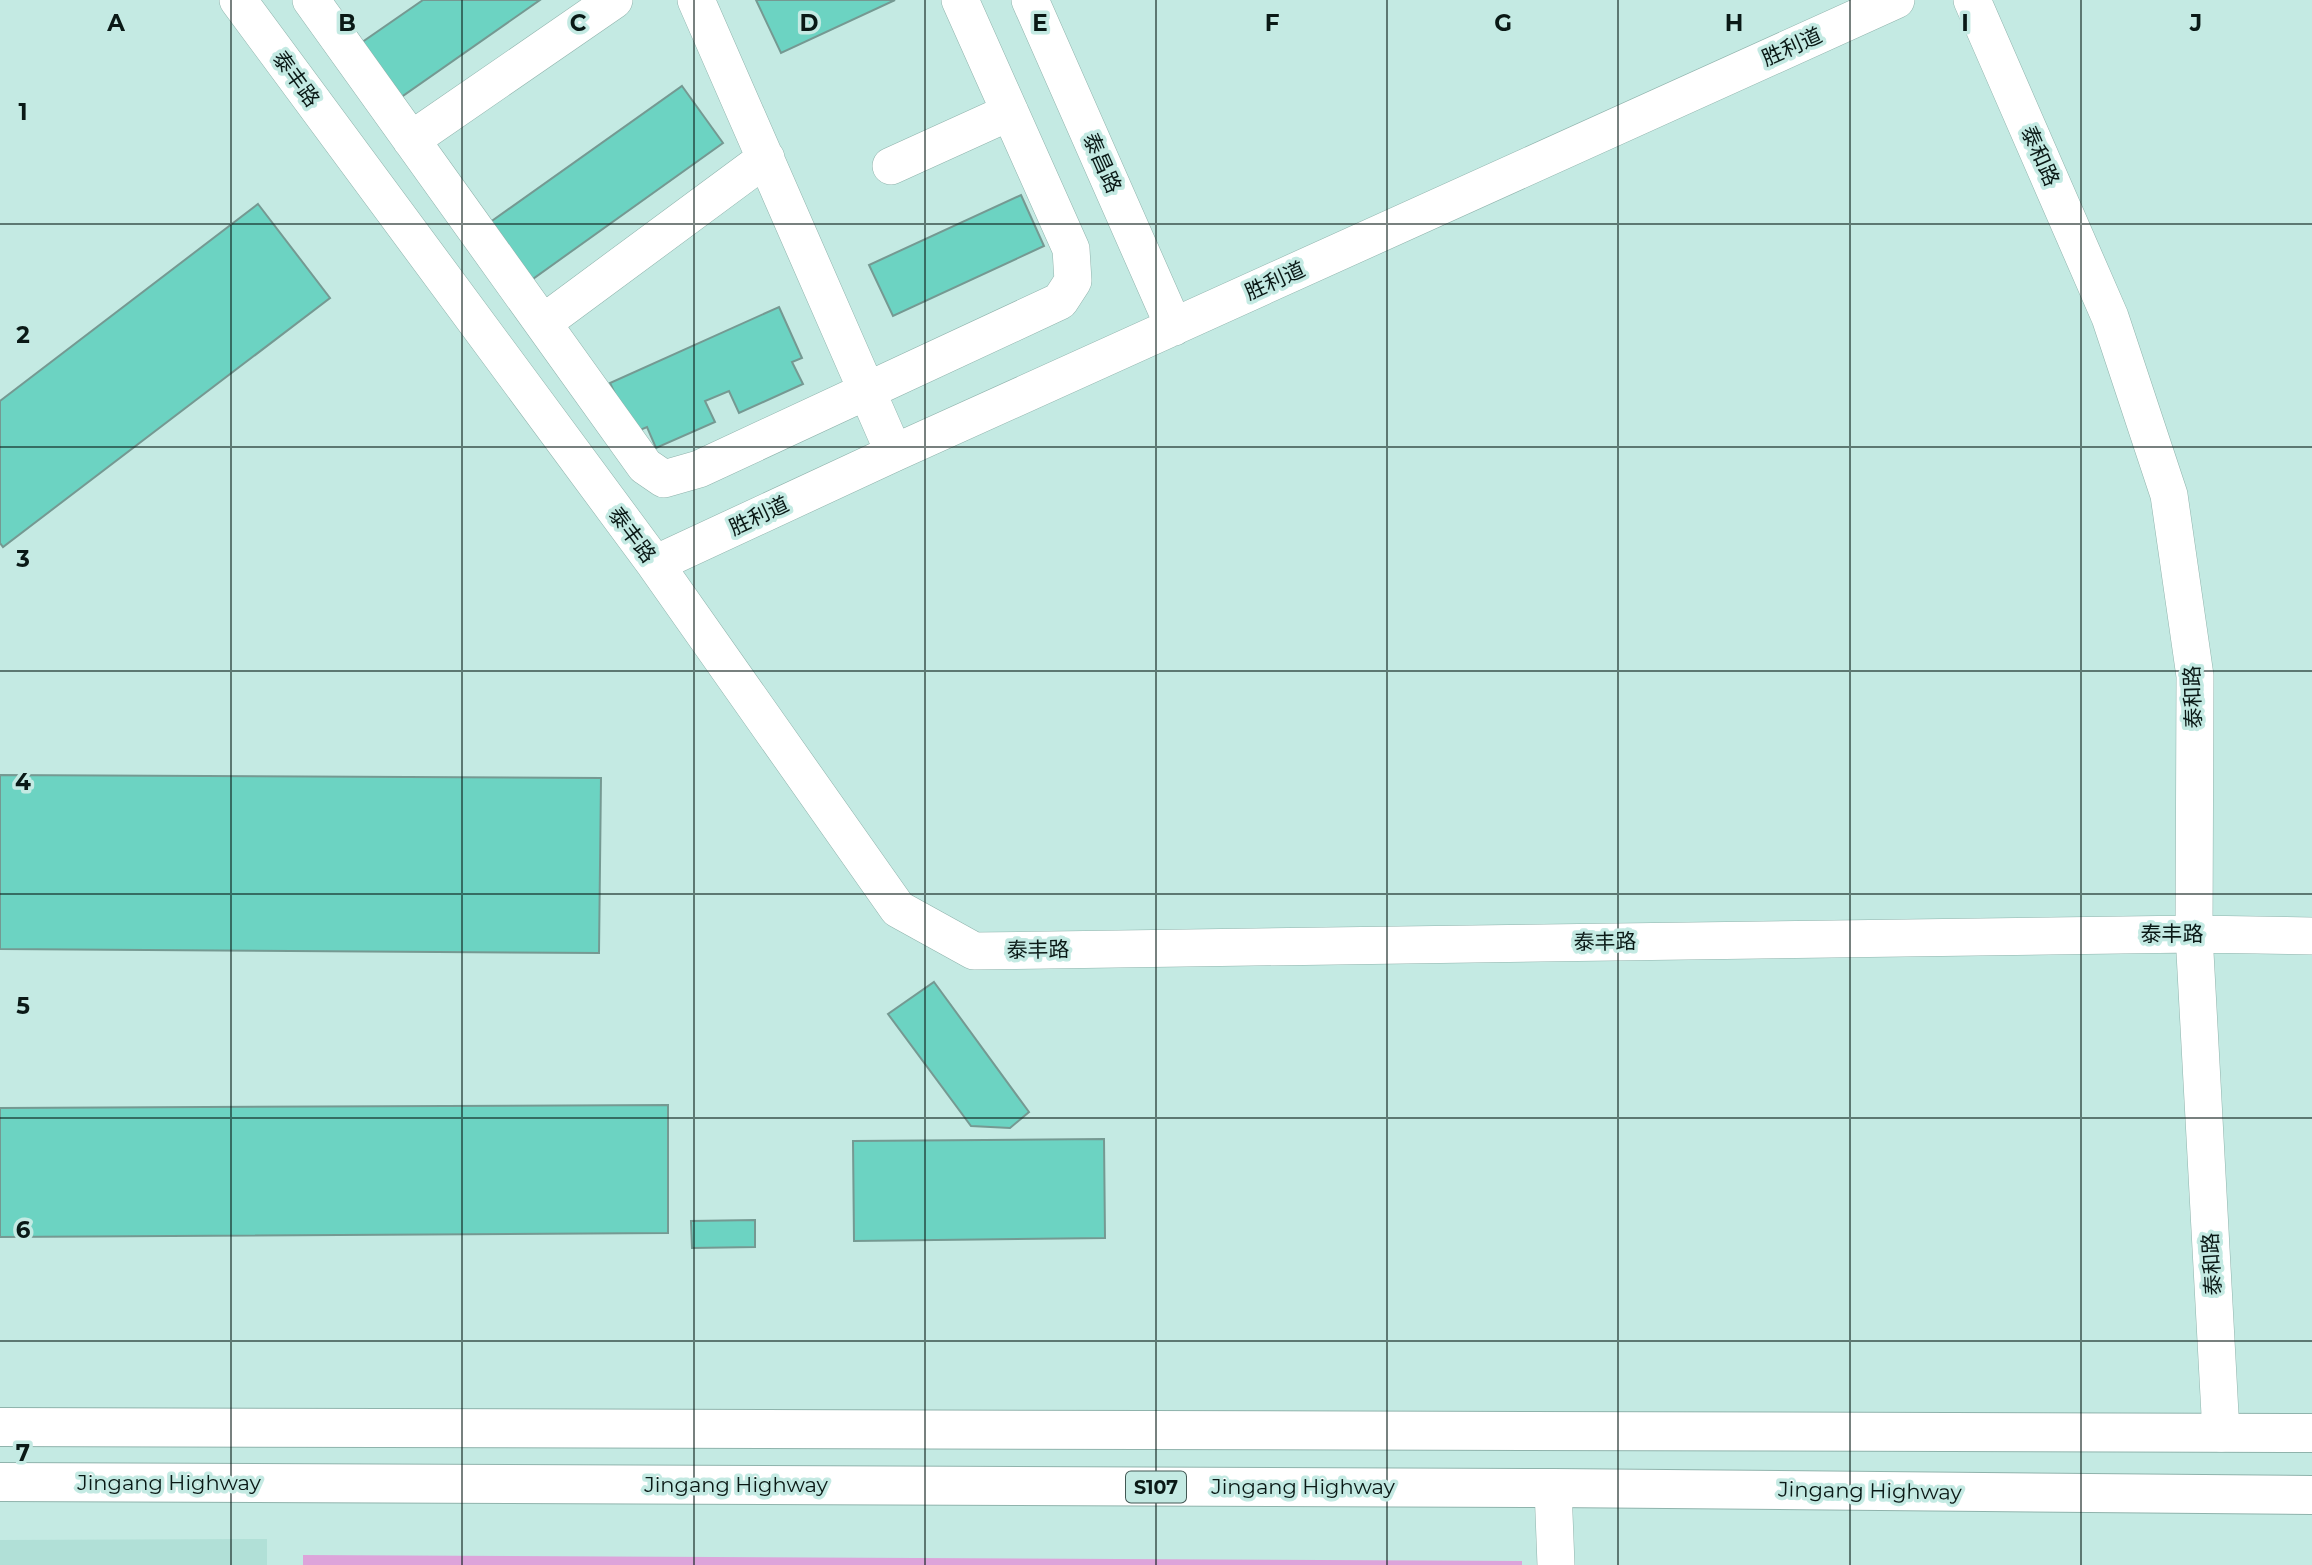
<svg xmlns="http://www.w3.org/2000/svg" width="2312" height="1565" font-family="Montserrat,'Noto Sans SC',sans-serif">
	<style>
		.built { fill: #b1e0d7 }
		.green { fill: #dda4da }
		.building { fill: #6cd3c2; stroke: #759992; stroke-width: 2 }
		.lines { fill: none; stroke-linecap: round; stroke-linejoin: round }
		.minor-casing { stroke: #8fb3ac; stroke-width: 38 }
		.major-casing { stroke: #8fb3ac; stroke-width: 40 }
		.minor { stroke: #fff; stroke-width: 37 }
		.major { stroke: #fff; stroke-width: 38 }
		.grid { fill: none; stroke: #0a1916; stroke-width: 2; stroke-opacity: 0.55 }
		.labels { text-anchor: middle; stroke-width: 7; stroke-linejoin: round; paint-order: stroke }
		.shield { fill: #c4eae3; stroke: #425854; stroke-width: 2 }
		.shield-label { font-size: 19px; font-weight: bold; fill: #0a1916 }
		.street-label { font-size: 21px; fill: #0a1916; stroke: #c4eae3 }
		.grid-label { font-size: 23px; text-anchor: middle; font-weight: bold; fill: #0a1916; stroke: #c4eae3; stroke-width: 7; stroke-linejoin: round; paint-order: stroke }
	</style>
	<rect width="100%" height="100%" fill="#c4eae3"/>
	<path class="built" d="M267 1539V1565H0V1540Z"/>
	<path class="green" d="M303 1555 1522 1561V1565H303Z"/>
	<path class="building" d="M423 0H540L397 100 358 45Z
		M756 0H895L781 53Z
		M682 86 723 143 530 281 489 223Z
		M1021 195 1044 246 893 316 869 265Z
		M258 204 330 298 3 547 0 543V401Z
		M779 307 802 358 792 362 803 384 739 413 729 391 705 401 715 422 656 448 647 427 633 433 610 383Z
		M0 775 601 778 599 953 0 949Z
		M934 982 1029 1112 1010 1128 971 1126 888 1014Z
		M668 1105V1233L0 1237V1108Z
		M1104 1139 1105 1238 854 1241 853 1141Z
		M755 1220V1247L692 1248 691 1221Z"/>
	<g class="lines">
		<g class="minor-casing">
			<path id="minor" d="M238 0 655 564 898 909 974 951 2194 934 2312 936
				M311 0 645 466 664 479 699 469 1060 301 1073 281 1071 249 960 0
				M696 0 894 453
				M1030 0 1174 327
				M1972 0 2110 317 2169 495 2195 676 2194 934 2221 1433
				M411 140 614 0
				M891 166 1010 112
				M543 323 766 158
				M655 564 894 453 1896 0
				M1553 1488 1556 1565"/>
		</g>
		<g class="major-casing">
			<path id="major" d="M0 1427 2312 1433
				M0 1482 1553 1488 2312 1495"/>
		</g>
		<use href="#minor" class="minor"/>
		<use href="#major" class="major"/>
	</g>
	<path class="grid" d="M231 0V1565M462 0V1565M694 0V1565M925 0V1565M1156 0V1565M1387 0V1565M1618 0V1565M1850 0V1565M2081 0V1565M0 224H2312M0 447H2312M0 671H2312M0 894H2312M0 1118H2312M0 1341H2312"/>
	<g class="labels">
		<rect class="shield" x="1126" y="1471.5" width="60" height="31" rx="5"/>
		<g class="shield-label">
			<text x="1156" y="1494">S107</text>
		</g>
		<g class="street-label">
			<text transform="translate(1792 47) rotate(-24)" y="7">胜利道</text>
			<text transform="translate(296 79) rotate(54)" y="7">泰丰路</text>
			<text transform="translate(2040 156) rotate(66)" y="7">泰和路</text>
			<text transform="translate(1102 163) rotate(66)" y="7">泰昌路</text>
			<text transform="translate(1275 281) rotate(-24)" y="7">胜利道</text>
			<text transform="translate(759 516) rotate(-25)" y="7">胜利道</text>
			<text transform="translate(632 535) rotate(53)" y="7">泰丰路</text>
			<text transform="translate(2193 697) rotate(-92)" y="7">泰和路</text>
			<text x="2172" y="941">泰丰路</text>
			<text transform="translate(1605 942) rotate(-1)" y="7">泰丰路</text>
			<text transform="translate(1038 950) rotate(-1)" y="7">泰丰路</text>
			<text transform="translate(2212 1264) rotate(-93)" y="7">泰和路</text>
			<text x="169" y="1490">Jingang Highway</text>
			<text x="736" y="1492">Jingang Highway</text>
			<text x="1303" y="1494">Jingang Highway</text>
			<text transform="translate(1870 1491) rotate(1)" y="7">Jingang Highway</text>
		</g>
	</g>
	<g class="grid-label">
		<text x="116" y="31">A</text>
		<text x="347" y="31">B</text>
		<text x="578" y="31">C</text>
		<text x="809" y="31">D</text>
		<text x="1040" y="31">E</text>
		<text x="1272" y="31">F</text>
		<text x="1503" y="31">G</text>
		<text x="1734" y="31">H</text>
		<text x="1965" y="31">I</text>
		<text x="2196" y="31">J</text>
		<text x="23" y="120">1</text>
		<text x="23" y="343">2</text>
		<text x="23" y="567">3</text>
		<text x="23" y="790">4</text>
		<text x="23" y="1014">5</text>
		<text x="23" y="1238">6</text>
		<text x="23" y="1461">7</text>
	</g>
</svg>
